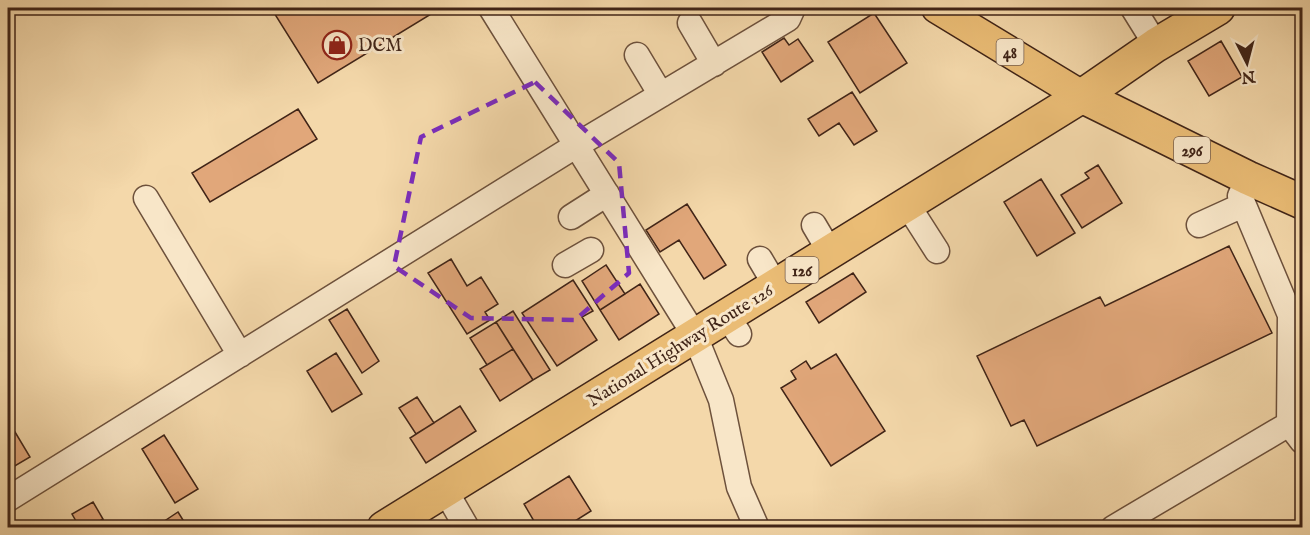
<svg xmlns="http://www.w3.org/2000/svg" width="1310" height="535" font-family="'IM FELL English',serif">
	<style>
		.building { fill: #e1a77a; stroke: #402417; stroke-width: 1.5 }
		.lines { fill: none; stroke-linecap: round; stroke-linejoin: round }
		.minor-casing { stroke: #6d513c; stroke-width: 27 }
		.major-casing { stroke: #402417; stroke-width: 33 }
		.highway-casing { stroke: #402417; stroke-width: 36 }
		.minor { stroke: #f8e6c8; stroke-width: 24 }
		.major { stroke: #eabc75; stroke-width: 30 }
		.highway { stroke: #eabc75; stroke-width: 33 }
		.marked { fill: none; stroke: #7b2cbf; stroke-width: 4.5; stroke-dasharray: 12 8; stroke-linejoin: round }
		.labels { text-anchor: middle; stroke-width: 6; stroke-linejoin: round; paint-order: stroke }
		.shield { fill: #f8e6c8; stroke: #775e4c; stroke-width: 1.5 }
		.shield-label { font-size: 16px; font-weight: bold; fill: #402417 }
		.poi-label { font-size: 18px; fill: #402417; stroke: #f8e6c8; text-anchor: start }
		.street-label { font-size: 18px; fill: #402417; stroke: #f8e6c8 }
	</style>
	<rect width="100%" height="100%" fill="#f4d8aa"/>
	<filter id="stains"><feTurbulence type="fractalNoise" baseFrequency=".00333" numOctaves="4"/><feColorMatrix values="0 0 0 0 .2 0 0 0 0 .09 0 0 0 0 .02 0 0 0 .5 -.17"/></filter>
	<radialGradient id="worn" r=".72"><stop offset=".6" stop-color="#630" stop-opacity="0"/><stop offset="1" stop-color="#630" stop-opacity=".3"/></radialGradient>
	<path class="building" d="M271 8H441L318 83Z
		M874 13 907 63 860 93 828 42Z
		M784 38 789 45 798 39 813 61 781 82 762 52Z
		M1221 41 1242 77 1209 96 1188 61Z
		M852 92 877 131 854 145 839 123 819 136 808 119Z
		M298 109 317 139 210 202 192 173Z
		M1098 165 1122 203 1082 228 1061 195 1089 178 1085 173Z
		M1041 179 1075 233 1037 256 1004 202Z
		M687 204 726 265 704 279 679 240 660 252 646 230Z
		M1229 246 1272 333 1037 446 1024 420 1011 426 977 356 1100 297 1105 306Z
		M451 259 467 286 481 277 498 304 485 312 490 320 467 334 428 273Z
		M606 265 625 294 600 310 582 281Z
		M853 273 866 292 819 323 806 302Z
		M573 280 593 311 582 317 597 340 557 366 522 313Z
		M640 284 659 314 619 340 600 310Z
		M347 309 379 361 362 373 329 320Z
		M513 311 550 370 533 380 496 322Z
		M496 322 513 349 487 365 470 338Z
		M513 349 533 380 500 401 480 369Z
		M336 353 362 394 332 412 307 371Z
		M836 354 885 431 831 466 781 388 796 379 791 371 806 361 811 369Z
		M417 397 434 423 416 434 399 408Z
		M460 406 476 431 426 463 410 438Z
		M15 432 30 457 8 470V437Z
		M164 435 198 489 175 503 142 449Z
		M569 476 591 511 564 528H538L524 504Z
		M93 502 103 519 89 528H80L72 514Z
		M178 512 188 528H154Z
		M11 513 19 528H8V515Z
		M103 519 108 528H89Z"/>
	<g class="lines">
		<g class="minor-casing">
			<path id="minor" d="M491 8 695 336 721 400 739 487 757 528
				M1133 8 1156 45
				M690 23 714 64
				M637 55 661 95
				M1248 178 1240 196 1290 315 1289 424 1302 441
				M146 198 240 355
				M907 204 937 251
				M571 217 607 194
				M814 225 830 252
				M1199 225 1243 205
				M760 259 776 286
				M565 265 591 250
				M727 316 739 334
				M445 490 467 528
				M8 499 577 145 788 19 793 8
				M1113 528 1289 424"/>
		</g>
		<g class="major-casing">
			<path id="major" d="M937 8 1082 96"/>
		</g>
		<g class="highway-casing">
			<path id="highway" d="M1082 96 1248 178 1302 202
				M384 528 1082 96 1156 45 1218 8"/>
		</g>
		<use href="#minor" class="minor"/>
		<use href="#major" class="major"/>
		<use href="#highway" class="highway"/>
	</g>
	<path class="marked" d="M535 82 619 163 629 273 575 320 471 318 394 266 421 137Z"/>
	<defs>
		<g id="shop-ring" transform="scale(1.5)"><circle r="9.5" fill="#f8e6c8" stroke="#8f2418" stroke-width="1.5"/><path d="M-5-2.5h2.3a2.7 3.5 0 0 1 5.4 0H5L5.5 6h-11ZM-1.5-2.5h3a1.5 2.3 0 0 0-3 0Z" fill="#8f2418"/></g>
	</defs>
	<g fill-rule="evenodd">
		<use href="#shop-ring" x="337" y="45"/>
	</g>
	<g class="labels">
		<g class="shield">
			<rect x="996.5" y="39" width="27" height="26" rx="4.5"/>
			<rect x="1174" y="137" width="36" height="26" rx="4.5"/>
			<rect x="785.5" y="257" width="33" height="26" rx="4.5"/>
		</g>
		<g class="shield-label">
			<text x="1010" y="58">48</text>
			<text x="1192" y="156">296</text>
			<text x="802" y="276">126</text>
		</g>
		<g class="poi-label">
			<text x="358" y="51">DCM</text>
		</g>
		<g class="street-label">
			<text transform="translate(680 345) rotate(-32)" y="6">National Highway Route 126</text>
		</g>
	</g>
	<rect width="1310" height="535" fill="none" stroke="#f4d8aa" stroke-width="30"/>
	<rect x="9" y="9" width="1292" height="517" fill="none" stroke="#402417" stroke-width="3"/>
	<rect x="15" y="15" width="1280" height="505" fill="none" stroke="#402417" stroke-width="1.5"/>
	<g transform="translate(1247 63) rotate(174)" stroke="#f8e6c8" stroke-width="4.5" paint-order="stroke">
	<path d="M0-4.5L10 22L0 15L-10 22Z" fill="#402417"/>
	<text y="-9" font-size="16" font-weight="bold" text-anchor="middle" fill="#402417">N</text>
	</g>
	<rect width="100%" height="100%" filter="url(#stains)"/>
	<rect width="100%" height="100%" fill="url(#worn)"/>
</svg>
